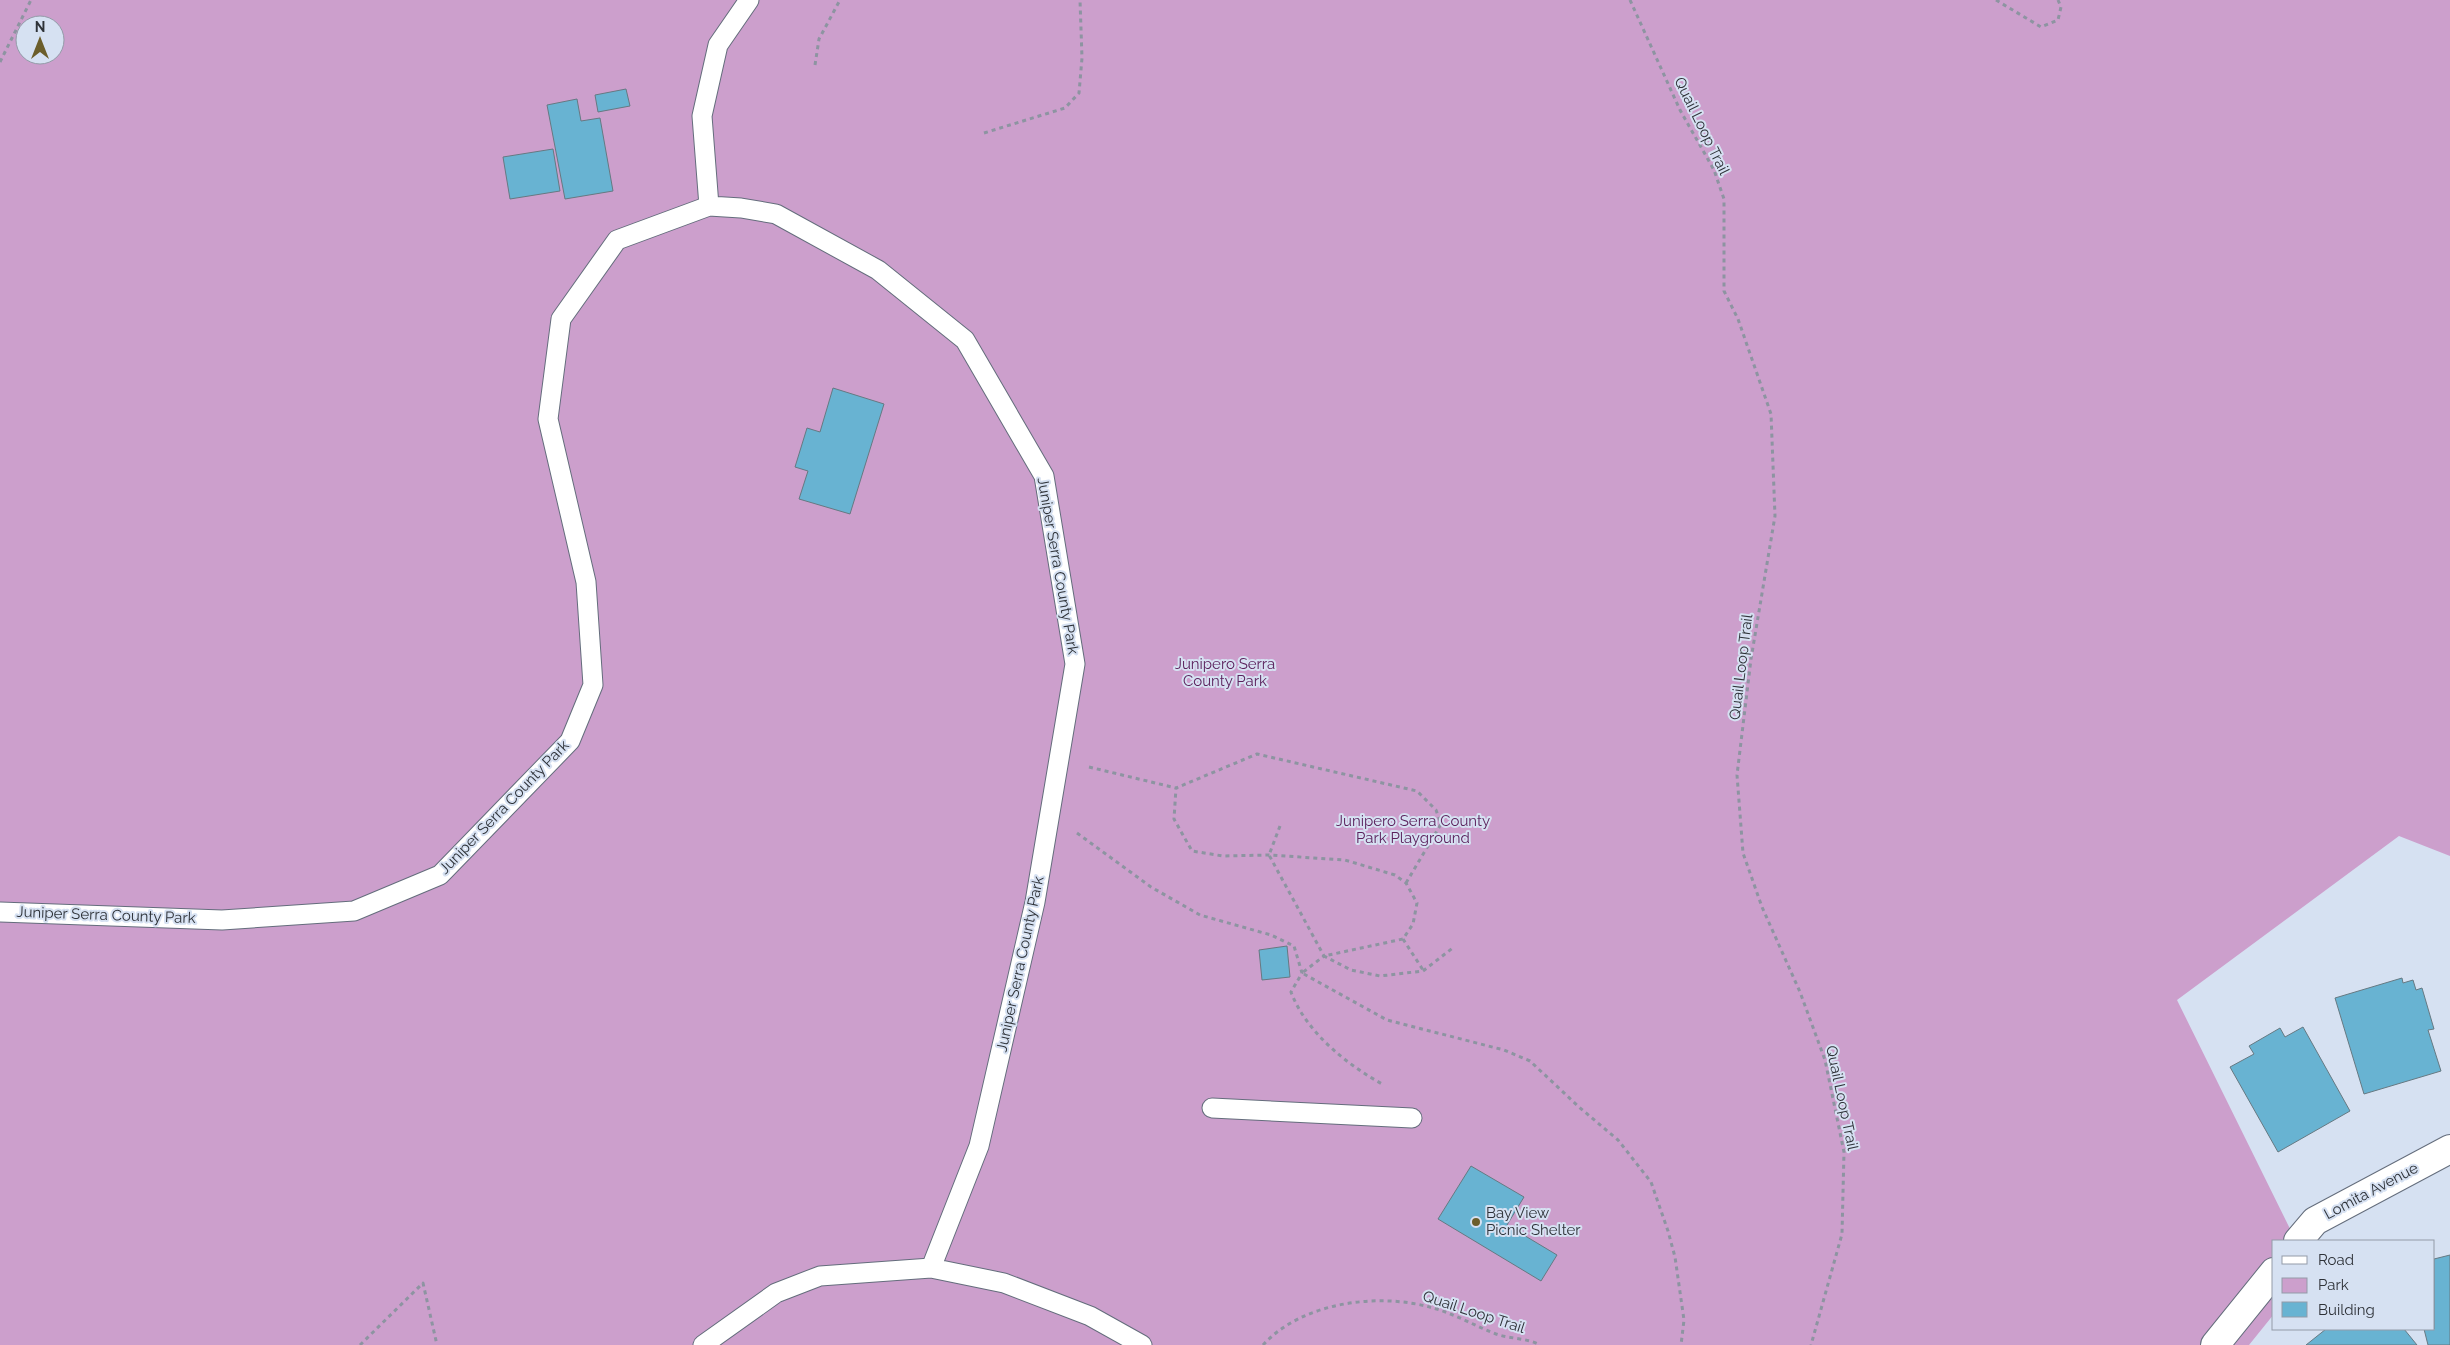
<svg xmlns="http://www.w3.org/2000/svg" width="2450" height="1345" font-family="Raleway,sans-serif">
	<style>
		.green { fill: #cc9fcc; fill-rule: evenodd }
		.building { fill: #68b3d2; stroke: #667982 }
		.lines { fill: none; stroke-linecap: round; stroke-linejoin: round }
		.service-casing { stroke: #646d7c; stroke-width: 21 }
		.minor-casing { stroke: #646d7c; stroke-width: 30 }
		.path { stroke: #8d94a1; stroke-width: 3; stroke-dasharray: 4 4; stroke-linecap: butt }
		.service { stroke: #fff; stroke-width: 19 }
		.minor { stroke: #fff; stroke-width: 28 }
		.poi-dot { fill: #6c5e2b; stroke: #d6e1f2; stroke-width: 2 }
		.labels { text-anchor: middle; stroke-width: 4; stroke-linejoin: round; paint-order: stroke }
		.street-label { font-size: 15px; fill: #2e3238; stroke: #d6e1f2 }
		.park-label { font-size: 15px; fill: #5c225d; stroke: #d6e1f2 }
		.poi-label { font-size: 15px; fill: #2e3238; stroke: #d6e1f2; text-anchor: start }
	</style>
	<rect width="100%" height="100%" fill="#d6e1f2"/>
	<path class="green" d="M0 0H2450V856L2399 836 2177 1000 2296 1241H2274V1314L2249 1345H0ZM25 25H55V55H25Z"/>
	<path class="building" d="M626 89 630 106 598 112 595 95Z
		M577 99 581 121 600 118 613 191 565 199 547 105Z
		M553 149 560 191 510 199 503 157Z
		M833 388 884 404 850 514 799 499 808 471 795 467 807 428 820 432Z
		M1287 946 1290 977 1262 980 1259 950Z
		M2402 978 2403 983 2413 980 2416 990 2422 988 2434 1029 2428 1030 2441 1071 2364 1094 2335 998Z
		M2303 1027 2350 1111 2278 1152 2230 1067 2254 1054 2249 1046 2280 1028 2285 1037Z
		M1471 1166 1524 1197 1507 1225 1557 1255 1541 1281 1438 1219Z
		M2450 1255V1345H2428L2424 1329H2434V1259Z
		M2326 1329H2404L2417 1345H2306Z"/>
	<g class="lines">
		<g class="service-casing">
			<path id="service" d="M709 206 702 116 718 45 749 0
				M0 912 222 920 354 911 440 875 570 741 593 685 586 582 548 419 561 319 617 240 709 206 741 208 776 214 878 270 965 340 1044 476 1075 664 1035 902 979 1146 931 1268
				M1212 1108 1412 1118
				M703 1345 776 1293 820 1276 931 1268 1004 1283 1090 1316 1142 1345"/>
		</g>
		<g class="minor-casing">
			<path id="minor" d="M2298 1241 2315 1221 2450 1149
				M2215 1345 2274 1272"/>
		</g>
		<path class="path" d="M1630 0 1680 110 1714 170 1724 199V291L1738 319 1771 414 1775 516 1751 659 1737 775 1743 853 1762 907 1800 992 1825 1060 1844 1152 1842 1234 1811 1345
			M1996 0 2041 27 2058 20 2061 7 2058 0
			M0 62 31 0
			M815 65 819 39 840 0
			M984 133 1065 108 1079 93 1082 58 1080 0
			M1089 767 1176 788
			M1280 826 1269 855 1324 956 1302 973 1387 1020 1504 1050 1530 1061 1579 1107 1618 1140 1651 1182 1668 1231 1675 1257 1684 1320 1681 1345
			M1077 833 1151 887 1200 915 1271 935 1294 946 1302 973 1291 992C1306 1032 1347 1065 1384 1085
			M1406 883 1441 824 1436 810 1417 791 1257 754 1176 788 1174 819 1192 851 1223 856 1269 855 1345 860 1395 875 1406 883 1417 903 1413 924 1403 939 1324 956 1351 970 1380 976 1423 971 1454 947
			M1403 939 1423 970
			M360 1345 423 1283 437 1345
			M1263 1345C1302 1302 1379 1292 1433 1308 1455 1314 1475 1326 1496 1334 1510 1339 1528 1338 1540 1345"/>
		<use href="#service" class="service"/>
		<use href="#minor" class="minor"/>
	</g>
	<circle class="poi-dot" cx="1476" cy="1222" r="5"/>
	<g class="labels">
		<g class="street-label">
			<text transform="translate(1702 126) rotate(64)" y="5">Quail Loop Trail</text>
			<text transform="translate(1058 566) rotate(80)" y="5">Juniper Serra County Park</text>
			<text transform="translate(1741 667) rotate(-83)" y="5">Quail Loop Trail</text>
			<text transform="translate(504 807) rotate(-46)" y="5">Juniper Serra County Park</text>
			<text transform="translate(106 915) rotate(2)" y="5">Juniper Serra County Park</text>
			<text transform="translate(1020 964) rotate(-78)" y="5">Juniper Serra County Park</text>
			<text transform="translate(1842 1098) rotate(78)" y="5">Quail Loop Trail</text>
			<text transform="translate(2371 1191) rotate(-28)" y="5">Lomita Avenue</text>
			<text transform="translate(1474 1312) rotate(18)" y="5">Quail Loop Trail</text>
		</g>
		<g class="park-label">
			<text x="1225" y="669">Junipero Serra<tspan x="1225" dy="17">County Park</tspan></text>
			<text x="1413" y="826">Junipero Serra County<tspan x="1413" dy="17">Park Playground</tspan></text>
		</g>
		<g class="poi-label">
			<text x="1486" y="1218">Bay View<tspan x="1486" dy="17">Picnic Shelter</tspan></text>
		</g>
	</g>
	<rect x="2272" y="1240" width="162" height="90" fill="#d6e1f2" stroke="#939ba8"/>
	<rect x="2282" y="1256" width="25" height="8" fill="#ffffff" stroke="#939ba8"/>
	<text x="2318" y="1265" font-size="15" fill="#2e3238">Road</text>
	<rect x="2282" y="1278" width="25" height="15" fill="#cc9fcc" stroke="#939ba8"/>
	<text x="2318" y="1290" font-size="15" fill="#2e3238">Park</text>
	<rect x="2282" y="1302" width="25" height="15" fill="#68b3d2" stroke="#939ba8"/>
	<text x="2318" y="1315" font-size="15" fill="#2e3238">Building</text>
	<g transform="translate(40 40)"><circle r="24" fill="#d6e1f2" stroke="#939ba8"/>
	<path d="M0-4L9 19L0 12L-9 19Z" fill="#6c5e2b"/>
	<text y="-8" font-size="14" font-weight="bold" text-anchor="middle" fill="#2e3238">N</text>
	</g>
</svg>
